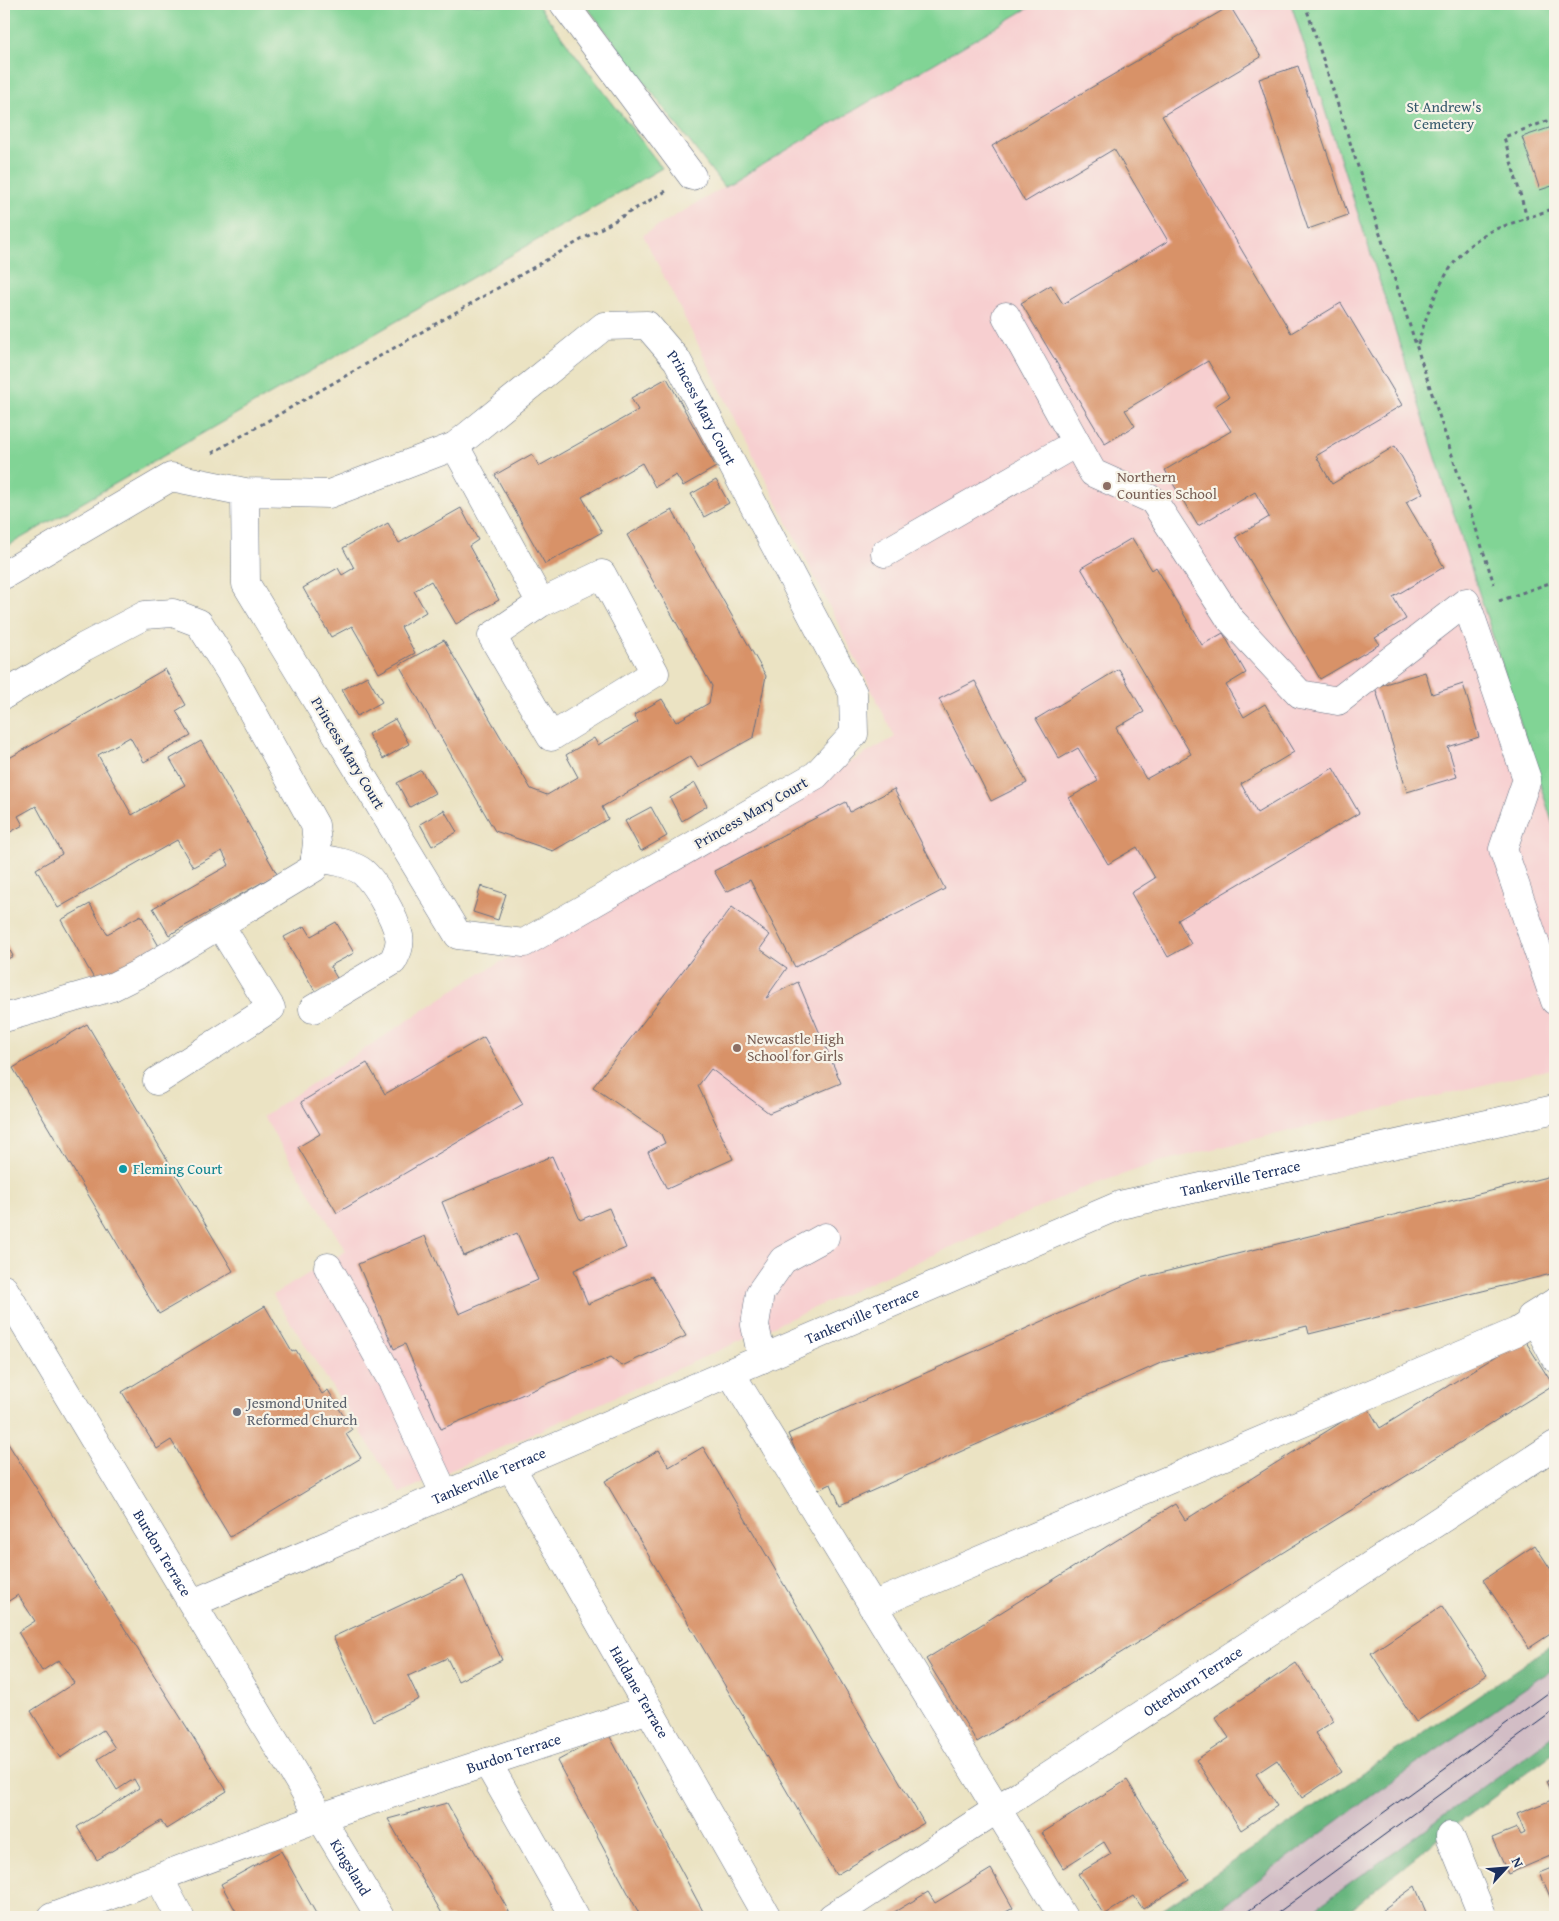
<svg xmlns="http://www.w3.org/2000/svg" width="1559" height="1921" font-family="'Gentium Book Plus',serif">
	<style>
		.built { fill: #f7cfd0 }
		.industrial { fill: #d2bdc5 }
		.green { fill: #81d495; stroke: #4e827a }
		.forest { fill: #68b67e; stroke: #42726e }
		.building { fill: #d89268 }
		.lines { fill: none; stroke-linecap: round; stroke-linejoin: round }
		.minor-casing { stroke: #646e81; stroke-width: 29 }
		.path { stroke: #646e81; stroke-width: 3; stroke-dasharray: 4 4; stroke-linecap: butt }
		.minor { stroke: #fff; stroke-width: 28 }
		.tram { stroke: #1b2f5e; stroke-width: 1 }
		.education-dot { fill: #8d6e63; stroke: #f7f3e8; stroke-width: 2 }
		.culture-dot { fill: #0f9aa8; stroke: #f7f3e8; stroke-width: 2 }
		.worship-dot { fill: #6b7280; stroke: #f7f3e8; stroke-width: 2 }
		.labels { text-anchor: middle; stroke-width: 4.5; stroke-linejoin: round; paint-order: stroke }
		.park-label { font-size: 15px; fill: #34586c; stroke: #f7f3e8 }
		.street-label { font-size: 15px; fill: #1b2f5e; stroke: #f7f3e8 }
		.education-label { font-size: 15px; fill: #785e54; stroke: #f7f3e8; text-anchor: start }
		.culture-label { font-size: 15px; fill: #0d838f; stroke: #f7f3e8; text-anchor: start }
		.worship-label { font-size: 15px; fill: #5b616d; stroke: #f7f3e8; text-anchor: start }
	</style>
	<rect width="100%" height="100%" fill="#f7f3e8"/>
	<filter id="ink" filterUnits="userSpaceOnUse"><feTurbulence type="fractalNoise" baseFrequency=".02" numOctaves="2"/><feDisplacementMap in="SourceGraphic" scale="10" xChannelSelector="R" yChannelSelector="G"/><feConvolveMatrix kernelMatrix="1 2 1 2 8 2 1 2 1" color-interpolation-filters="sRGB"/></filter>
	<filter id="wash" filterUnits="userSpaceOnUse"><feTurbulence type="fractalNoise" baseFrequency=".0096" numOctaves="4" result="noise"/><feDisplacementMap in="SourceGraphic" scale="20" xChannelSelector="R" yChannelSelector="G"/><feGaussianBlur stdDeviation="1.12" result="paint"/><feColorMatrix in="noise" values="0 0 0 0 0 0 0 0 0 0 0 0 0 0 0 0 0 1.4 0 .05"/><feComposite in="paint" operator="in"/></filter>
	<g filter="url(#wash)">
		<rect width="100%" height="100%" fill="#ebe3c3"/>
		<path class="built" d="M1033 4H1291L1555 832V1068L1159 1162 1078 1190 400 1493 273 1295 346 1251 263 1116 469 980 895 737 643 235Z"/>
		<path class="industrial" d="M1555 1643V1752L1452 1828 1341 1917H1152Z"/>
		<path class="green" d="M4 4H537L662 168 4 548Z
			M585 4H1035L724 187Z
			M1291 4H1555V831Z"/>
		<path class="forest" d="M1555 1643V1667L1374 1794 1208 1917H1152Z
			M1555 1735V1752L1452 1828 1341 1917H1304Z"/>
		<g id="blocks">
			<path class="building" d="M1230 6 1261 57 1162 116 1291 333 1341 303 1402 405 1316 456 1332 484 1395 446 1423 493 1406 502 1444 567 1393 597 1406 619 1375 638 1380 644 1320 679 1236 537 1269 517 1255 492 1198 526 1165 470 1231 431 1215 406 1229 397 1208 361 1125 410 1135 426 1105 444 1021 303 1051 285 1063 304 1168 241 1114 149 1025 202 992 146Z
				M1298 66 1348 215 1308 229 1259 79Z
				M1555 126V185L1540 190 1522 137Z
				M667 378 716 467 683 486 676 475 655 487 642 463 582 497 602 532 545 564 495 475 532 454 539 466 638 410 631 398Z
				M716 480 729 503 704 517 691 494Z
				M461 508 478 540 469 546 499 600 456 624 431 581 414 591 426 612 401 627 415 653 379 673 352 626 331 637 303 588 338 568 342 575 354 568 343 548 388 523 399 543Z
				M672 510 766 676 754 737 698 768 691 756 602 807 608 819 553 851 495 831 399 665 444 640 531 789 547 795 578 777 566 755 594 738 598 745 638 722 634 715 662 699 676 722 709 703 712 686 627 535Z
				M1132 538 1152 570 1156 567 1202 645 1223 633 1246 673 1226 685 1244 717 1265 704 1294 752 1241 784 1257 813 1333 768 1359 813 1178 920 1191 944 1168 957 1131 893 1155 878 1137 847 1108 864 1069 798 1098 781 1078 748 1059 759 1036 719 1119 669 1144 712 1116 728 1146 779 1191 754 1081 568Z
				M165 669 186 705 176 711 191 736 144 762 130 737 98 755 132 815 185 785 170 759 201 741 277 874 169 935 153 908 229 865 222 851 193 867 177 840 58 908 36 869 62 854 36 806 18 816 23 825 5 835 4 833V761Z
				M1425 672 1432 694 1463 684 1479 737 1448 747 1457 777 1407 792 1375 687Z
				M367 676 382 702 357 716 342 690Z
				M975 681 1027 783 991 801 939 699Z
				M395 719 409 744 383 759 368 734Z
				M421 770 435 793 410 807 397 783Z
				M695 783 707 806 682 821 670 798Z
				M894 789 945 889 795 967 750 880 726 892 714 871 846 802 850 812Z
				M651 807 667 836 641 851 625 821Z
				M444 810 457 832 432 846 420 824Z
				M481 886 506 894 498 920 473 912Z
				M90 904 107 934 141 915 160 948 97 984 61 920Z
				M732 907 770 935 760 949 787 968 766 998 798 982 841 1083 769 1113 711 1069 698 1086 733 1159 667 1189 648 1152 665 1143 661 1134 593 1087Z
				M336 922 354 953 330 966 338 980 316 993 284 937 305 926 311 936Z
				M4 940 13 956 4 961Z
				M87 1024 233 1271 159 1314 13 1068Z
				M484 1037 523 1104 337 1213 298 1147 320 1134 301 1102 367 1063 385 1094Z
				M552 1156 580 1220 609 1208 626 1248 574 1270 588 1304 652 1276 686 1336 622 1366 611 1357 441 1429 405 1344 394 1349 358 1264 425 1236 459 1314 538 1280 517 1233 464 1256 442 1202Z
				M1555 1175V1273L1309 1334 1307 1326 1163 1362 840 1505 831 1484 814 1492 788 1434 1140 1278Z
				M265 1306 292 1352 296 1350 322 1394 328 1390 352 1430 346 1434 361 1458 230 1537 171 1440 157 1449 122 1392Z
				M1524 1339 1553 1385 977 1742 926 1659 1175 1504 1185 1520 1367 1406 1380 1428Z
				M4 1437 227 1791 166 1829 161 1821 97 1860 77 1827 139 1788 134 1779 117 1790 98 1759 115 1748 103 1730 60 1758 31 1711 74 1683 59 1660 42 1671 18 1632 35 1621 18 1595 4 1604Z
				M703 1447 924 1823 836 1875 605 1481 659 1450 669 1467Z
				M1535 1545 1555 1576V1631L1529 1648 1483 1580Z
				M463 1576 502 1660 458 1681 447 1658 408 1676 419 1699 373 1721 333 1637Z
				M1442 1606 1487 1675 1416 1722 1371 1653Z
				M1296 1663 1334 1721 1315 1733 1341 1772 1302 1798 1277 1760 1256 1774 1277 1806 1241 1830 1196 1760 1229 1738 1215 1717Z
				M608 1733 706 1917H641L557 1761Z
				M1555 1777V1854L1508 1874 1492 1838 1517 1828 1521 1835 1525 1833 1517 1814 1554 1799 1547 1781Z
				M1127 1780 1189 1880 1143 1909 1134 1896 1104 1915 1078 1874 1111 1854 1104 1842 1063 1868 1042 1833Z
				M447 1803 512 1917H444L388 1819Z
				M281 1851 318 1917H239L221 1884Z
				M1555 1867V1903L1553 1904 1540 1873Z
				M991 1869 1013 1908 997 1917H886L928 1892 935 1903Z
				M1415 1886 1428 1917H1373Z"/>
		</g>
	</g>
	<g filter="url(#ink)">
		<use href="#blocks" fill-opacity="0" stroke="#646e81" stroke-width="1"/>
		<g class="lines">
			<g class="minor-casing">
				<g id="minor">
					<path d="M564 4 692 176"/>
					<path d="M1006 316 1093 473 1153 500 1230 619 1300 694 1338 701 1466 602 1527 779 1503 849 1555 1001"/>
					<path d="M455 446 541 603 602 574 655 673 551 737 492 636 541 603"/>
					<path d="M885 553 1076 443"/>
					<path id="s1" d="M4 575 171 477 245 492 329 494 455 446 604 326 647 325 677 360 853 693 854 734 816 775 524 943 458 935 246 584 245 492"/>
					<path d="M4 695 84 647 145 615 173 613 199 623 232 675 315 825 317 843 314 868 138 974 112 987 4 1018"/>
					<path d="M313 1009 393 961C397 953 401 945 399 936 395 918 375 880 360 870 346 862 331 860 315 858"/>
					<path d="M157 1081 271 1008 220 925"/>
					<path d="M328 1267 393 1383 445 1495"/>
					<path id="s2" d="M4 1289 380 1917"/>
					<path d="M1535 1320 1555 1358"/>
					<path d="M762 1359 755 1325 760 1293 783 1260 825 1237"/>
					<path d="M730 1372 1063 1917"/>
					<path id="s3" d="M511 1467 767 1917"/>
					<path id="s4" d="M193 1603 1120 1205 1555 1109"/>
					<path d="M872 1606 1516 1332 1535 1320 1531 1317 1555 1302"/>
					<path d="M487 1762 575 1917"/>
					<path d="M1450 1836 1483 1917"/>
					<path d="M159 1878 180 1917"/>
					<path id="s5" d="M52 1917 321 1817 649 1709"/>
					<path id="s6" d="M832 1917 1555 1445"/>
				</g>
			</g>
			<path class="path" d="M1305 4 1494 584
				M1555 118 1504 137 1527 218 1555 208
				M1418 344C1430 302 1449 252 1491 231 1503 226 1515 222 1527 218
				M212 453 666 191
				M1499 601 1555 581"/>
			<use href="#minor" class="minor"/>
			<path class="tram" d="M1240 1917 1555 1688
				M1272 1917 1555 1710"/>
		</g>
	</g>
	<g class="education-dot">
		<circle cx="1107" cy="486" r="5"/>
		<circle cx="737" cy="1048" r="5"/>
	</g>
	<circle class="culture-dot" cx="123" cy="1169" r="5"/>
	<circle class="worship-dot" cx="237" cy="1412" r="5"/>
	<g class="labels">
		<g class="park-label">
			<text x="1444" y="112">St Andrew's<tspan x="1444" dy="17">Cemetery</tspan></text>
		</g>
		<g class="street-label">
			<text dy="5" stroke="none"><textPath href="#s1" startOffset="822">Princess Mary Court</textPath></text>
			<text transform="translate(348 753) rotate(59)" y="5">Princess Mary Court</text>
			<text transform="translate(751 813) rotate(-30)" y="5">Princess Mary Court</text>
			<text dy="5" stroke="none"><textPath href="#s4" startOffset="1132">Tankerville Terrace</textPath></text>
			<text dy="5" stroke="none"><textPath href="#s4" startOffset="728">Tankerville Terrace</textPath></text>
			<text dy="5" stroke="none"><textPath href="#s4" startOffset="322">Tankerville Terrace</textPath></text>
			<text dy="5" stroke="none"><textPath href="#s2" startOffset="308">Burdon Terrace</textPath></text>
			<text dy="5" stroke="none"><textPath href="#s6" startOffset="431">Otterburn Terrace</textPath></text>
			<text dy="5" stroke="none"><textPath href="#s3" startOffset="259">Haldane Terrace</textPath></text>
			<text dy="5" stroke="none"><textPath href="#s5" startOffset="490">Burdon Terrace</textPath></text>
			<text dy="5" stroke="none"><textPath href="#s2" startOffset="674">Kingsland</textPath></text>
		</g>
		<g class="education-label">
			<text x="1117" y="482">Northern<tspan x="1117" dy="17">Counties School</tspan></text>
			<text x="747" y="1044">Newcastle High<tspan x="747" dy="17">School for Girls</tspan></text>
		</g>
		<g class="culture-label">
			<text x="133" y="1174">Fleming Court</text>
		</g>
		<g class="worship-label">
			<text x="247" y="1408">Jesmond United<tspan x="247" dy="17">Reformed Church</tspan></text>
		</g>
	</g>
	<rect width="1559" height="1921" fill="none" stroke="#f7f3e8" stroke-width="20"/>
	<g transform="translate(1506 1868) rotate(64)" stroke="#f7f3e8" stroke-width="4" paint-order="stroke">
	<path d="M0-4L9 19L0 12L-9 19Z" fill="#1b2f5e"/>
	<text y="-8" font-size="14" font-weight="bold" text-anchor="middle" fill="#1b2f5e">N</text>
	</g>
</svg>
